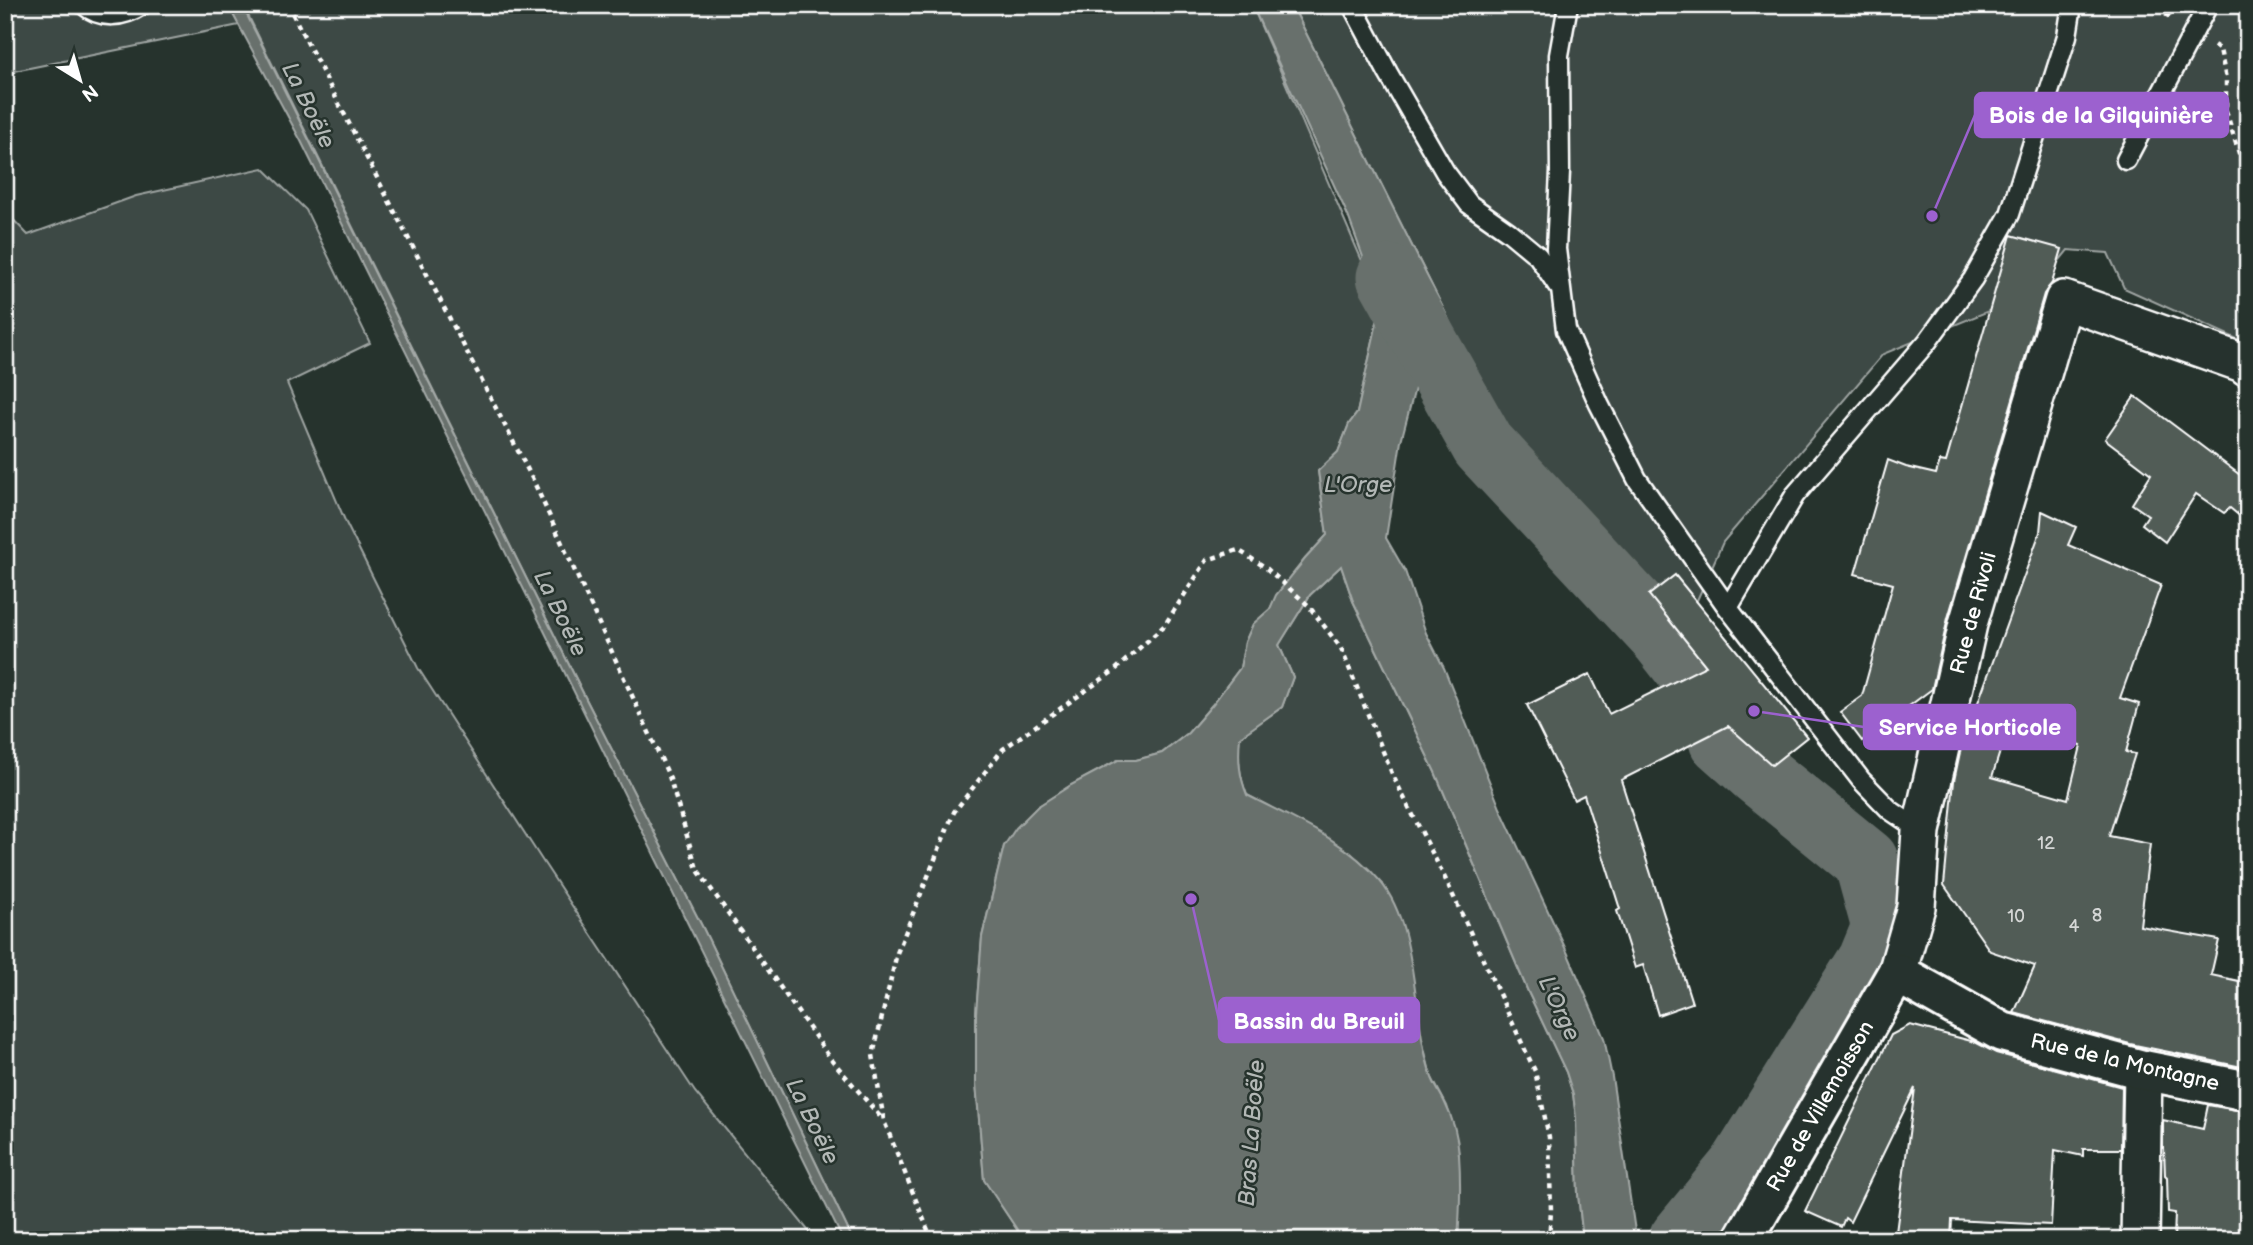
<svg xmlns="http://www.w3.org/2000/svg" width="2253" height="1245" font-family="'Balsamiq Sans',sans-serif">
	<style>
		.green { fill: #3e4944; stroke: #9ea4a2; stroke-width: 2 }
		.water { fill: #67706c; stroke: #a4a9a7; stroke-width: 2 }
		.lines { fill: none; stroke-linecap: round; stroke-linejoin: round }
		.river { stroke: #67706c; stroke-width: 65 }
		.building { fill: #515c57; stroke: #fff; stroke-width: 2; fill-rule: evenodd }
		.service-casing { stroke: #fff; stroke-width: 23 }
		.minor-casing { stroke: #fff; stroke-width: 42 }
		.tertiary-casing { stroke: #fff; stroke-width: 44 }
		.path { stroke: #fff; stroke-width: 4.5; stroke-dasharray: 5 5; stroke-linecap: butt }
		.service { stroke: #26332d; stroke-width: 18 }
		.minor { stroke: #26332d; stroke-width: 37 }
		.tertiary { stroke: #26332d; stroke-width: 38 }
		.labels { text-anchor: middle; stroke-width: 5; stroke-linejoin: round; paint-order: stroke }
		.number-label { font-size: 18px; fill: #d4d6d5 }
		.street-label { font-size: 21px; fill: #fff; stroke: #26332d }
		.water-label { font-size: 23px; font-style: italic; fill: #b3b8b6; stroke: #26332d }
		.leader { fill: none; stroke: #9c61cf; stroke-width: 2.5 }
		.callout-dot { fill: #9c61cf; stroke: #26332d; stroke-width: 2.5 }
		.callout { fill: #9c61cf; stroke: #9c61cf; stroke-width: 2.5 }
		.callout-label { font-size: 23px; text-anchor: middle; font-weight: bold; fill: #fff }
	</style>
	<rect width="100%" height="100%" fill="#26332d"/>
	<filter id="ink" filterUnits="userSpaceOnUse"><feTurbulence type="fractalNoise" baseFrequency=".0143" numOctaves="2"/><feDisplacementMap in="SourceGraphic" scale="14" xChannelSelector="R" yChannelSelector="G"/><feConvolveMatrix kernelMatrix="1 2 1 2 8 2 1 2 1" color-interpolation-filters="sRGB"/></filter>
	<g filter="url(#ink)">
		<path class="green" d="M5 5H228L239 25 5 73Z
			M243 5H1252L1378 298V318L1357 413 1349 424 1338 452 1318 471 1327 535 1305 559 1277 595 1270 609 1253 624 1245 642 1240 668 1212 705 1188 733 1162 753 1136 760H1118L1071 785 1037 807 1004 846 982 937 976 1013V1083L984 1180 1024 1240H853L703 928 586 699Z
			M1292 5H2248V344L2124 288 2108 253 2068 250 2033 293 1883 354 1723 542 1694 607 1669 635 1502 443 1448 318Z
			M263 168 306 210 370 343 287 383 346 523 418 668 542 860 695 1092 816 1240H5V211L28 235 136 196Z
			M1341 566 1353 601 1435 772 1529 994 1566 1072 1573 1094 1576 1118 1578 1194 1583 1240H1458L1459 1155 1455 1133 1447 1106 1431 1076 1383 884 1351 853 1318 832 1247 795C1239 775 1238 759 1239 737L1282 707 1293 677 1279 645 1310 595Z"/>
		<path class="water" d="M228 5H242L586 699 703 928 853 1240H843L531 604 301 141Z
			M1252 5H1292L1448 318 1425 374 1418 377 1401 441 1386 538 1405 571 1426 633 1444 668 1500 808 1568 954 1604 1038 1612 1077 1635 1231 1654 1240H1583L1578 1194 1576 1118 1573 1094 1566 1072 1529 994 1435 772 1353 601 1341 566 1310 595 1279 645 1293 677 1282 707 1240 737C1238 759 1239 775 1247 795 1293 819 1346 840 1380 881 1420 930 1411 1016 1431 1075 1434 1085 1441 1094 1445 1103 1453 1119 1458 1138 1459 1155 1461 1182 1460 1212 1458 1240H1024L984 1180 976 1083V1013L982 937 1004 846 1016 828 1037 807 1071 785 1118 760H1136L1162 753 1188 733 1212 705 1240 668 1245 642 1253 624 1270 609 1276 595 1305 559 1327 535 1318 471 1338 452 1349 424 1357 413 1378 318V298L1348 216Z"/>
		<g class="lines">
			<path class="river" d="M1389 277 1483 445 1663 638 1684 665 1726 728 1721 740 1758 773 1866 861 1884 927 1870 961 1741 1167 1681 1240"/>
		</g>
		<path class="building" d="M2011 235 2062 249 2052 283 2044 294 1948 618 1932 689 1862 741 1840 712 1862 696 1893 584 1855 574 1888 460 1906 467 1936 474 1940 461 1946 462Z
			M2135 396 2248 481V523L2230 508 2224 513 2196 494 2165 542 2142 524 2148 515 2132 504 2151 474 2105 439Z
			M2042 511 2076 527 2068 545 2161 585 2120 698 2139 704 2126 752 2135 754 2109 836 2150 844 2140 926 2219 940 2211 975 2248 983V1042L2242 1067 2130 1044 2014 1013 2035 966 1990 951 1944 885 1954 781 1960 752 2040 532ZM2009 723 2081 746 2068 799 1992 777Z
			M1675 575 1807 737 1772 765 1728 726 1621 780 1692 1003 1658 1015 1643 965 1635 968 1617 911 1620 909 1584 795 1574 800 1527 705 1590 674 1609 714 1706 666 1649 595Z
			M1910 1025 1975 1042 1996 1053 2122 1087 2121 1149H2083V1156L2055 1150 2051 1225 1952 1220 1951 1240H1895L1915 1088 1850 1222 1845 1218 1841 1227 1805 1211 1891 1035Z
			M2208 1105 2248 1112V1240H2174L2175 1213 2168 1212 2167 1177 2165 1175 2164 1148H2163V1120L2203 1129Z"/>
		<g class="lines">
			<g class="service-casing">
				<path id="service" d="M84 5C101 20 124 17 142 5
					M1352 5 1388 73 1445 172 1469 204 1509 232 1538 256 1558 286
					M1568 5 1559 55 1560 172 1556 249 1566 330 1599 404 1637 479 1728 608 1861 780 1890 810 1921 831
					M2126 160 2208 5
					M1728 608 1795 495 1927 342 1973 279 2010 214 2067 36 2072 5"/>
			</g>
			<g class="minor-casing">
				<path id="minor" d="M1897 973 1916 907 1921 831 1968 624 2064 300 2243 363 2248 367
					M2140 1240 2143 1070"/>
			</g>
			<g class="tertiary-casing">
				<path id="tertiary" d="M1743 1240 1897 973 2002 1032 2143 1070 2248 1091"/>
			</g>
			<path class="path" d="M288 5 533 480 669 776 697 869 831 1059 883 1120
				M2162 5 2165 14 2172 18
				M2214 45 2220 49 2226 79V111L2241 160 2248 174
				M932 1240 884 1121 873 1055 897 953 954 812 1003 749 1115 670 1164 626 1207 560 1238 550 1265 567 1308 605 1341 648 1393 776 1443 874 1535 1071 1549 1137 1551 1211 1549 1240"/>
			<use href="#service" class="service"/>
			<use href="#minor" class="minor"/>
			<use href="#tertiary" class="tertiary"/>
		</g>
	</g>
	<g class="labels">
		<g class="number-label">
			<text x="2046" y="849">12</text>
			<text x="2097" y="921">8</text>
			<text x="2016" y="922">10</text>
			<text x="2074" y="932">4</text>
		</g>
		<g class="street-label">
			<text transform="translate(1973 613) rotate(-75)" y="7">Rue de Rivoli</text>
			<text transform="translate(2125 1062) rotate(13)" y="7">Rue de la Montagne</text>
			<text transform="translate(1820 1106) rotate(-60)" y="7">Rue de Villemoisson</text>
		</g>
		<g class="water-label">
			<text transform="translate(309 105) rotate(64)" y="8">La Boële</text>
			<text x="1358" y="492">L'Orge</text>
			<text transform="translate(561 613) rotate(64)" y="8">La Boële</text>
			<text transform="translate(1560 1008) rotate(65)" y="8">L'Orge</text>
			<text transform="translate(813 1121) rotate(64)" y="8">La Boële</text>
			<text transform="translate(1251 1133) rotate(-86)" y="8">Bras La Boële</text>
		</g>
	</g>
	<path class="leader" d="M1932 216L1975 115M1754 711L1864 727M1191 899L1219 1020"/>
	<g class="callout-dot">
		<circle cx="1932" cy="216" r="7"/>
		<circle cx="1754" cy="711" r="7"/>
		<circle cx="1191" cy="899" r="7"/>
	</g>
	<g class="callout">
		<rect x="1975" y="93" width="253" height="44" rx="7"/>
		<rect x="1864" y="705" width="211" height="44" rx="7"/>
		<rect x="1219" y="998" width="200" height="44" rx="7"/>
	</g>
	<g class="callout-label">
		<text x="2101" y="123">Bois de la Gilquinière</text>
		<text x="1970" y="735">Service Horticole</text>
		<text x="1319" y="1029">Bassin du Breuil</text>
	</g>
	<rect width="2253" height="1245" fill="none" stroke="#26332d" stroke-width="28"/>
	<rect x="14" y="14" width="2225" height="1217" fill="none" stroke="#fff" stroke-width="2.5" filter="url(#ink)"/>
	<g transform="translate(80 80) rotate(143)" stroke="#26332d" stroke-width="5" paint-order="stroke">
	<path d="M0-5L12 26L0 18L-12 26Z" fill="#ffffff"/>
	<text y="-10" font-size="19" font-weight="bold" text-anchor="middle" fill="#ffffff">N</text>
	</g>
</svg>
